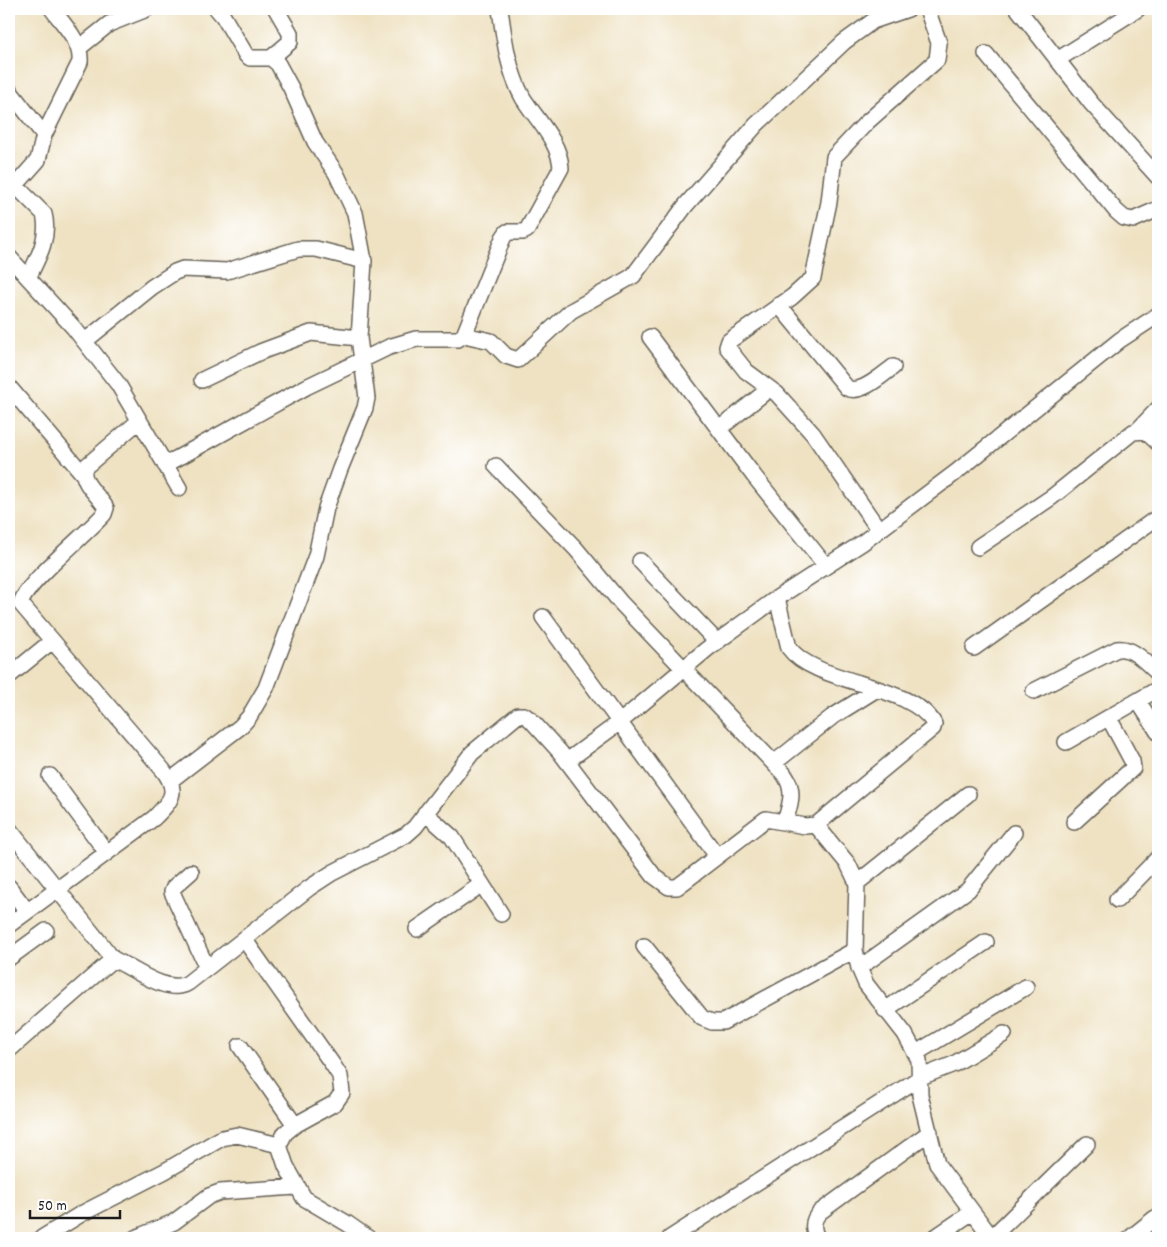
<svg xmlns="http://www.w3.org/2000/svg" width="1167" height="1247" font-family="Dekko,sans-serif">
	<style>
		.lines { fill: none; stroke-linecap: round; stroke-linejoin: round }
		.minor-casing { stroke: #666156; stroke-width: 18 }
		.minor { stroke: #fff; stroke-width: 15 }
	</style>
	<rect width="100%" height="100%" fill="#fff"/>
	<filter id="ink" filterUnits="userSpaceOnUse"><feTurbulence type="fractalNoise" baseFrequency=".02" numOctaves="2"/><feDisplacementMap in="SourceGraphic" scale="10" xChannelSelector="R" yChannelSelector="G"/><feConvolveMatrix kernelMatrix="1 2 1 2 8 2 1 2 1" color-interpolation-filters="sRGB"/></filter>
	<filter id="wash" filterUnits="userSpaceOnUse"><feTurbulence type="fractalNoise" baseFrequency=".0096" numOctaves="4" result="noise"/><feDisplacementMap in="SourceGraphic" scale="20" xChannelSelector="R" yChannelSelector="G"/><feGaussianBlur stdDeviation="1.12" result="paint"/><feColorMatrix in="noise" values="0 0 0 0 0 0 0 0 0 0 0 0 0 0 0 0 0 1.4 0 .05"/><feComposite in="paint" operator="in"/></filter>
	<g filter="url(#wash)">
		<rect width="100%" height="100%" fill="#efe2c2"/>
	</g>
	<g filter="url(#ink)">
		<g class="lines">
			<g class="minor-casing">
				<path id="minor" d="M1018 9 1091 103 1158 177
					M79 48 109 24 147 9
					M986 54 1116 211 1124 218 1133 220 1158 209
					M271 58 290 42V33L276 9
					M1057 60 1138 9
					M9 90 44 135
					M9 179 44 214C50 237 38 258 28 278
					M15 186 38 160 44 135 80 62C82 42 63 24 52 9
					M9 257 74 328 118 384 179 488
					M779 305 847 388C861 395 882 375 893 367
					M464 335 491 341 506 356 518 360 571 311 633 276 686 205 756 125 844 42 873 21 908 9
					M650 337 754 476 826 566
					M85 341 152 287 175 272 183 269 227 271 298 249H316L364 261
					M202 380 260 352 311 333 359 338
					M9 387 83 474
					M719 429 769 389
					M1138 430 1158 409
					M165 465 306 387 389 347 416 339H458L464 335 503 238 507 232H523L527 230 561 168C560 142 536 119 523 98 508 71 504 38 500 9
					M496 466 576 549 621 603 784 774C796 791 790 804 785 822
					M879 530 813 434 777 394 746 371 727 347 729 341 792 297 813 278 829 202 834 157 866 123 937 60 939 43 927 9
					M978 547 1052 497 1133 432 1145 431 1158 443
					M640 561 717 642
					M543 617 717 856
					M974 648 1158 517
					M9 676 52 641
					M1034 691 1117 649C1134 647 1146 663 1158 673
					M1138 701 1158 732
					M1066 742 1158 689
					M567 761 620 722 707 649 777 598
					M774 763 832 717 877 689
					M50 776 107 853
					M171 780 240 727 249 717 266 688 316 556 326 508 340 469 365 408 367 398 359 338 364 261 355 213 336 173 315 142 291 88 278 64 271 58H250L246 55 223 16 217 9
					M425 813 452 837 501 914
					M1074 822 1133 768 1132 761 1109 718
					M816 825 848 864 857 883 855 950 859 968 866 984 905 1034 919 1060 920 1095 937 1164 992 1238
					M9 829 113 959
					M191 872 174 887 172 892 207 968
					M857 883 968 794
					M9 887 27 911
					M1117 900 1158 858
					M9 925 154 818C171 801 180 792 163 770L21 604C23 585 88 533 104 514L106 508C99 495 81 484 84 468L139 421
					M417 929 482 884
					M244 939 333 1065 340 1076 342 1093 335 1103 295 1125 285 1133 279 1145 286 1166 304 1198 348 1224 368 1238
					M644 946 702 1018 712 1022H723L855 950
					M9 958 46 931
					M859 968 968 890 1014 833
					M885 1010 986 942
					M240 1046 295 1125
					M9 1050 113 959C132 967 168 996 188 983L309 888 332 873 406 835 415 827 472 753 518 715H524L531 720 560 752 654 876 669 887H677L689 878 766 819 805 826 816 825 933 728 934 724C913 684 815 684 789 648L777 598 862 543 955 473 1120 340 1158 315
					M916 1053 1026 987
					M42 1238 81 1214 165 1171 222 1138 237 1135 279 1145
					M135 1238 174 1222 209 1196 220 1192 296 1187
					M670 1238 921 1077 954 1064 1004 1034
					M817 1238C812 1228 812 1220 820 1212L930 1132
					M934 1238 971 1213
					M991 1238 1087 1144
					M1130 1238 1155 1218"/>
			</g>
			<use href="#minor" class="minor"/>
		</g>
	</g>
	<rect width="1167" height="1247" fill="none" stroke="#fff" stroke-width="30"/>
	<path d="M30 1210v8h90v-8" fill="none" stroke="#1c1c1c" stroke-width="2.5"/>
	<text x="38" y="1210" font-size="15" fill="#1c1c1c" stroke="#ffffff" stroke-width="4" paint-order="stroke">50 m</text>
</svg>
